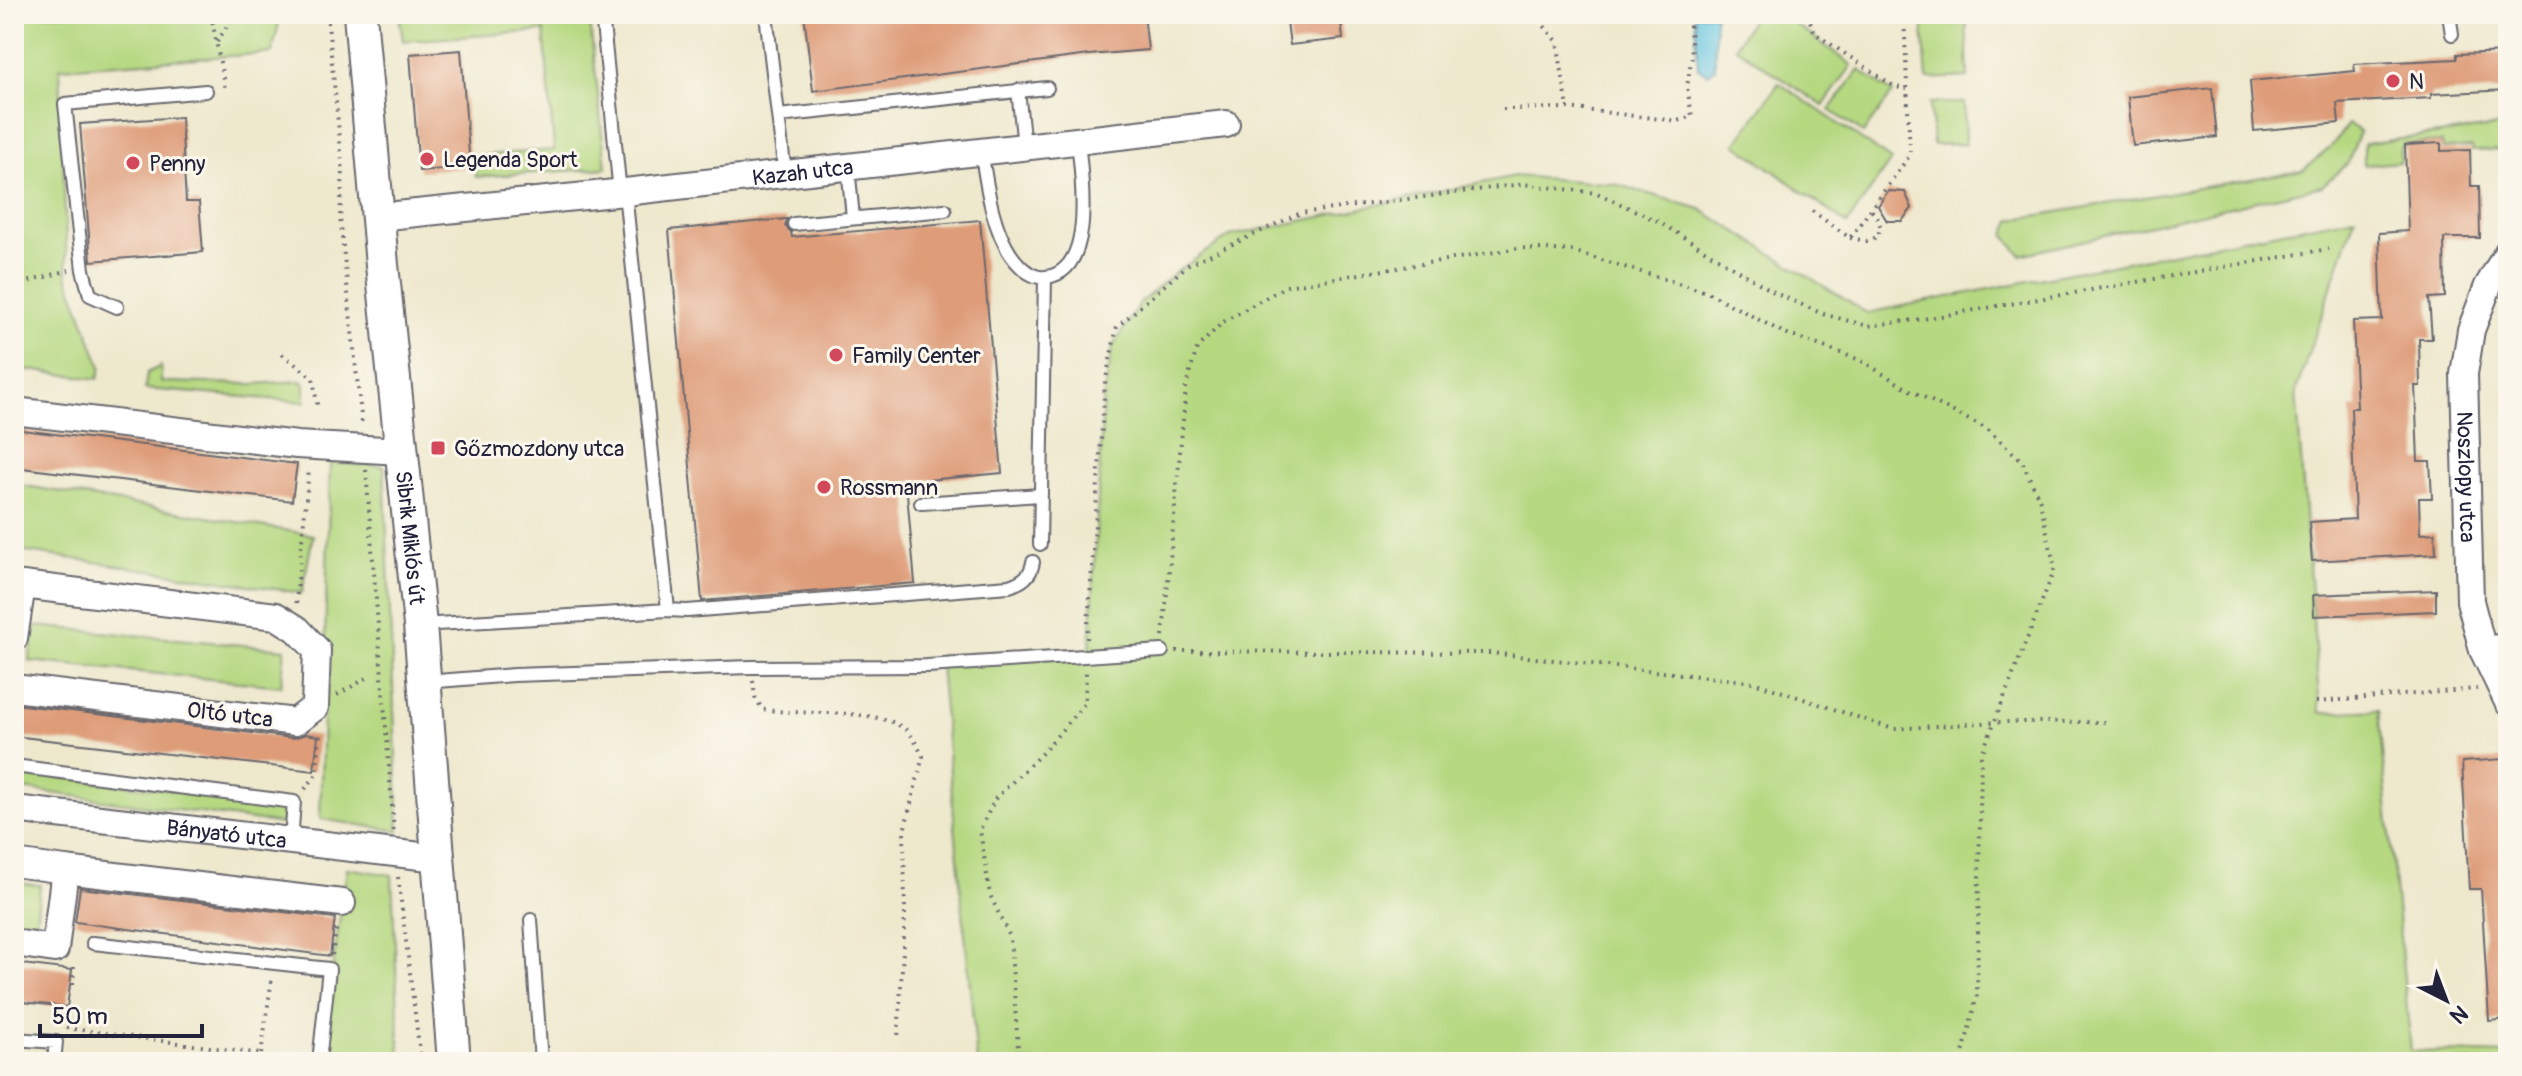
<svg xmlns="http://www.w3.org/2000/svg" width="2522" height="1076" font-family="Pangolin,sans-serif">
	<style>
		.green { fill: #b6d881; stroke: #6c7d5e; stroke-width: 2 }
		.water { fill: #63c5e1; stroke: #42748e; stroke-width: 2 }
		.building { fill: #de9c79 }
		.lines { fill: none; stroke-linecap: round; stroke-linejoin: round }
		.service-casing { stroke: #69676e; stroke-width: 16 }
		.minor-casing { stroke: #69676e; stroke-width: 30 }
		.tertiary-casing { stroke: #69676e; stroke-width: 36 }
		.path { stroke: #69676e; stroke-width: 4; stroke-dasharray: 2 6; stroke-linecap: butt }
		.service { stroke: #fff; stroke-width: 12 }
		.minor { stroke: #fff; stroke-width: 26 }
		.tertiary { stroke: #fff; stroke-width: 32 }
		.poi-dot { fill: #d1495b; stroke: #fbf7ec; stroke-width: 3 }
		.labels { text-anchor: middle; stroke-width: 6; stroke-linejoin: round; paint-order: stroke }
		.poi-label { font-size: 22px; fill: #22223b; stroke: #fbf7ec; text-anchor: start }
		.street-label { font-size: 22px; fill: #22223b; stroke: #fbf7ec }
	</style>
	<rect width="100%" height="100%" fill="#fbf7ec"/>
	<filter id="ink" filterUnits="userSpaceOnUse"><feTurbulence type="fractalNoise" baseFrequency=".0125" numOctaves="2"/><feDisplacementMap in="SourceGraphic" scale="16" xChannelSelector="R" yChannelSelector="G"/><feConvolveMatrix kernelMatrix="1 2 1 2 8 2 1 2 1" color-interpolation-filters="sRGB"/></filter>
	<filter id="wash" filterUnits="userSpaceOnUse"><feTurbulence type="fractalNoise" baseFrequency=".006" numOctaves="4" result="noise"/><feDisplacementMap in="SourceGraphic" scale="32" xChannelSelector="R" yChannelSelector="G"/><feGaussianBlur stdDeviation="1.8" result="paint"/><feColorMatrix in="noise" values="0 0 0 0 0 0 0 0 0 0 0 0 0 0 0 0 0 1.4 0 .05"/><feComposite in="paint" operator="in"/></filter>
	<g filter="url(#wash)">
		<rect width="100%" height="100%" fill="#eee8cd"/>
		<path class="green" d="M14 14H281L272 53 60 68 67 275 101 367 98 379 14 368Z
			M399 14H589L606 168 476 177 474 156 554 150 544 31 403 41Z
			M1755 14H1781L1852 65 1823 106 1735 47Z
			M1922 14H1966L1968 77 1927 79Z
			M1859 70 1893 93 1863 133 1830 110Z
			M1779 83 1891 160 1847 224 1736 144Z
			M1930 103H1964L1965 144 1933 145Z
			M2348 124 2360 131 2348 163 2322 186 2021 255 2005 236 2011 220 2303 170 2330 148Z
			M2508 125V150L2472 151 2471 147 2443 149 2442 142 2404 144 2400 148V162L2364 165V144Z
			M1515 176 1615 184 1700 209 1867 313 2355 217 2296 391 2320 713 2378 710 2411 1051 2508 1054V1062H977L939 656 1090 651 1103 401 1113 346 1142 301 1176 272 1230 236Z
			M161 366V382L253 384 302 381 305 385V402L145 389 147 373Z
			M330 463 384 466 399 831 320 819Z
			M14 484 313 535 302 593 14 550Z
			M35 626 285 649 281 686 29 661Z
			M14 772 284 803 282 824 14 788Z
			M347 868 392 875 400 1062H319Z
			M14 883 40 885 35 932 14 930Z"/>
		<path class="water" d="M1695 14H1715V68L1708 74 1698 68Z"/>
		<g id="blocks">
			<path class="building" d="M804 14H1144L1148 50 1089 55 813 91Z
				M1286 14H1340L1343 39 1290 45Z
				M461 50 470 167 419 171 410 54Z
				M2508 52V90L2431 94V98L2337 103 2339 123 2254 131 2250 81 2355 71 2354 64 2457 59V54Z
				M2212 88 2217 137 2133 146 2128 97Z
				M181 117 186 202H199L203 252 91 261 80 124Z
				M2441 143V151L2470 150 2471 186H2479L2480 238H2444L2445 297 2429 298 2432 339H2419L2420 386H2415L2418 461H2430L2432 498H2419L2420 534 2435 533 2436 554 2312 561 2309 522 2355 519 2351 408H2357L2353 321 2382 320 2379 233 2408 231 2405 145Z
				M1888 191 1905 192 1912 208 1902 221H1887L1878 206Z
				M787 219 785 226 791 232 792 237 980 220 1002 473 906 482 915 583 702 601 669 230Z
				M14 429 297 464 292 501 14 467Z
				M2436 590V611L2314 616 2313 595Z
				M14 704 293 738 306 734 318 736 314 771 14 736Z
				M2503 759 2508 852V1019L2489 1021 2481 889H2469L2462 762Z
				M80 888 335 918 330 956 75 922Z
				M14 963 72 970 67 1007 14 1001Z"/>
		</g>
	</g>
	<g filter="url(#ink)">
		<use href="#blocks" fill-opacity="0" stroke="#69676e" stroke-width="2"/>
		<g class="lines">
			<g class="service-casing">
				<path id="service" d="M602 14 620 193
					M766 14 785 174
					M2449 14 2452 34
					M1018 90 1024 146
					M778 116 1047 88
					M981 150C987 185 991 225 1011 255 1019 266 1032 279 1046 277 1097 271 1081 174 1078 140
					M848 166 853 218
					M794 224 945 210
					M117 307 90 295 83 270 65 104 206 91
					M921 503 1040 495
					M1040 544 1045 278
					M668 610 687 611 1009 586C1022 582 1031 576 1033 562
					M420 625 668 610 625 192
					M425 682 514 675 751 667 927 666 1162 651
					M14 766 294 802 291 841
					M531 920 541 1062
					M93 943 329 969 319 1062
					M14 1039 56 1042 54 1062"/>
			</g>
			<g class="minor-casing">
				<g id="minor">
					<path id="s1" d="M377 217 625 192 1226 124"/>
					<path id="s2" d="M2508 252 2488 286 2471 330 2464 374 2470 601 2483 650 2508 702"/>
					<path d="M14 411 297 445 401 451"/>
					<path d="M14 584 276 616 297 629 317 650 315 707 295 722 14 688"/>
					<path d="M14 638 22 585"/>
					<path d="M2483 650 2508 647"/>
					<path id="s3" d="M14 809 438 858"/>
					<path d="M14 863 65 870 55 949 14 943"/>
					<path d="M65 870 342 903"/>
				</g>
			</g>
			<g class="tertiary-casing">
				<g id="tertiary">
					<path id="s4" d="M360 14 382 265 420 625 454 1062"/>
				</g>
			</g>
			<path class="path" d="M211 14 225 89
				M327 14 343 172 340 218 362 425
				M1534 14 1557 41 1568 108
				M1700 14 1720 16 1739 14
				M1807 14 1815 33 1823 39 1895 87 1907 89
				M392 16 398 15
				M217 42 235 14
				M1503 109 1568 108 1677 121 1692 116 1687 87 1692 55 1689 14
				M1812 211 1850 238 1910 155 1904 14
				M1850 238 1867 241 1877 237 1881 228 1877 216 1871 210
				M14 286 69 270
				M282 354 313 378 318 410
				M366 470 394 832
				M296 603 309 469
				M1163 636 1186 387 1197 348 1223 322 1286 286 1520 248 1572 251 1707 292 1782 332 1860 360 1908 389 1987 429 2022 461 2040 501 2055 568 1981 756 1977 995 1961 1062
				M1087 639 1105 383 1117 327 1189 264 1301 213 1522 184 1597 193 1657 221 1777 294 1823 314 1868 326 1923 319 2328 249
				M1176 651 1491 653 1753 682 1893 729 1996 722H2105
				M753 681 755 697 762 709C803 717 873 706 905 729 913 735 918 748 923 756L904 831 905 917 898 1038
				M337 695 367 678
				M2316 702 2477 689
				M305 789 317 774 320 734
				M398 877 421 1062
				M332 955 337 925
				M73 985 74 964
				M66 1028 261 1054
				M260 1062 272 977
				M1019 1062 1010 937 990 895 980 830 995 799 1044 751 1085 703 1086 672"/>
			<use href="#service" class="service"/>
			<use href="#minor" class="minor"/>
			<use href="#tertiary" class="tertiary"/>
		</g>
	</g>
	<g class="poi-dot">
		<circle cx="2393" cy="81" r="8"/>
		<circle cx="427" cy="159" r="8"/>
		<circle cx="133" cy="163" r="8"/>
		<circle cx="836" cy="355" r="8"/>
		<rect x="430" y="440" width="16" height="16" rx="4"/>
		<circle cx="824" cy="487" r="8"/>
	</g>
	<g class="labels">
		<g class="poi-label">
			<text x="2409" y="89">N</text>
			<text x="443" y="167">Legenda Sport</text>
			<text x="149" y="171">Penny</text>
			<text x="852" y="363">Family Center</text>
			<text x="454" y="456">Gőzmozdony utca</text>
			<text x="840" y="495">Rossmann</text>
		</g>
		<g class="street-label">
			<text dy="8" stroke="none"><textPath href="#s1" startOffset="428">Kazah utca</textPath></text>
			<text dy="8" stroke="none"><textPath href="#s2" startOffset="234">Noszlopy utca</textPath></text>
			<text dy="8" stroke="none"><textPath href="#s4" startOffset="526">Sibrik Miklós út</textPath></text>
			<text transform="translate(230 714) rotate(7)" y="8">Oltó utca</text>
			<text dy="8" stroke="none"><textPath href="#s3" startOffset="214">Bányató utca</textPath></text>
		</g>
	</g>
	<rect width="2522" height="1076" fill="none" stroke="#fbf7ec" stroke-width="48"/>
	<g transform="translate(2446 1000) rotate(138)" stroke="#fbf7ec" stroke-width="6" paint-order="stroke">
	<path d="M0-6L14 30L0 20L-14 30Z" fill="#22223b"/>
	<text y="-12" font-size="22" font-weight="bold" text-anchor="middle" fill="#22223b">N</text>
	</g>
	<path d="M40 1024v12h162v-12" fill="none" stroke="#22223b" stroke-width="4"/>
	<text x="52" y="1024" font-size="24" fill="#22223b" stroke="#fbf7ec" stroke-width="6" paint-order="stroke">50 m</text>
</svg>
